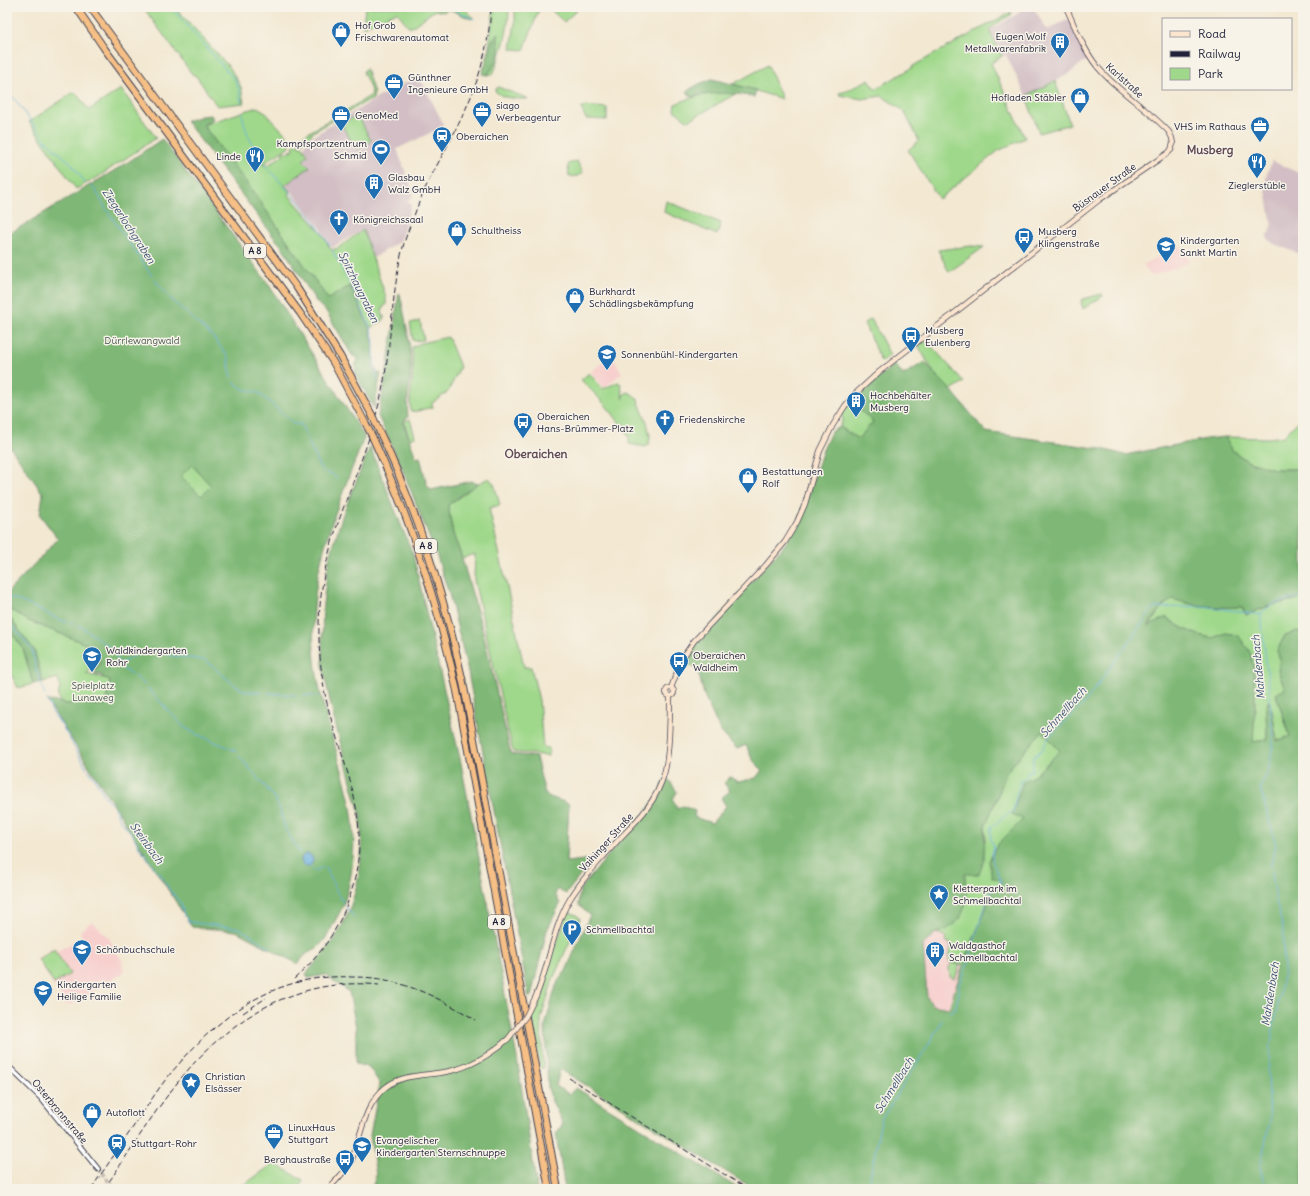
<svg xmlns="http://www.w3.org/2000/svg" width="1310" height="1196" font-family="Delius,sans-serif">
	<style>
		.built { fill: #f7d0ce }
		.industrial { fill: #d2bec4 }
		.green { fill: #9fd88a; stroke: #607d62 }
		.forest { fill: #7fb876; stroke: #506d58; fill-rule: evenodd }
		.water { fill: #6bb0e0; stroke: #46698e }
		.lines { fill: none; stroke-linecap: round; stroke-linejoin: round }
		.stream { stroke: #6bb0e0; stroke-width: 1 }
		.tertiary-tunnel { stroke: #c9c0b4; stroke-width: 4; stroke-dasharray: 4 2; stroke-linecap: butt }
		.tertiary-casing { stroke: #414052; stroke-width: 6 }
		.secondary-casing { stroke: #414052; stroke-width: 6 }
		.motorway-casing { stroke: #414052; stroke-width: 8 }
		.tertiary { stroke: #fff; stroke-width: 4 }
		.secondary { stroke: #fbe5cf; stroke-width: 4.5 }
		.motorway { stroke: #f5bf86; stroke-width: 6 }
		.rail { stroke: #22223b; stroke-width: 1; stroke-dasharray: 6 3; stroke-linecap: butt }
		.secondary-bridge-casing { stroke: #414052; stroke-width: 6; stroke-linecap: butt }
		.motorway-bridge-casing { stroke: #414052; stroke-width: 8; stroke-linecap: butt }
		.secondary-bridge { stroke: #fbe5cf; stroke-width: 4.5 }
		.motorway-bridge { stroke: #f5bf86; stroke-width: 6 }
		.labels { text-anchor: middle; stroke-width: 3; stroke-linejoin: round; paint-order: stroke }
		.shield { fill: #f7f3e8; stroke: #62616f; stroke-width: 1 }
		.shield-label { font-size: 9px; font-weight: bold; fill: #22223b }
		.poi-label { font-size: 10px; fill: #22223b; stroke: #f7f3e8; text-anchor: start }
		.street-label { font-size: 10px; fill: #22223b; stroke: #f7f3e8 }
		.park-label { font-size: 10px; fill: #485953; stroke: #f7f3e8 }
		.water-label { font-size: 11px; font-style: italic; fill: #3c5475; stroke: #f7f3e8 }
		.quarter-label { font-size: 12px; font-weight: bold; fill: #604955; stroke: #f7f3e8 }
	</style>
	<rect width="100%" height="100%" fill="#f7f3e8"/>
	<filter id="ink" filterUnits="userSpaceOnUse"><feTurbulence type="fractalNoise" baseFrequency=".025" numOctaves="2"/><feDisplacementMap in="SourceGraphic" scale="8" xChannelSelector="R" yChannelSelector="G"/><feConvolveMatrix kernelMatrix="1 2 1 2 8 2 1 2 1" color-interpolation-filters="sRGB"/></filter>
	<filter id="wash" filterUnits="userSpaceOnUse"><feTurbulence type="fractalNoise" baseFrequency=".012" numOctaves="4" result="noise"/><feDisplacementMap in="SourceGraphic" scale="16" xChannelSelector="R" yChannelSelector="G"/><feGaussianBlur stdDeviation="0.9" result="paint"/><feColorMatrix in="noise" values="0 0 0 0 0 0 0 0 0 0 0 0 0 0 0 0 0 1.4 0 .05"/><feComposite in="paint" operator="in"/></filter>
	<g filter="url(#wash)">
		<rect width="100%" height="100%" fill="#f3e8d2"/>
		<path class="built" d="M1181 245 1189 261 1178 267 1151 276 1143 265Z
			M610 356H612L622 373 604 388 591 372Z
			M92 921 109 938 122 961 124 972 71 1005H66L37 958 55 947 57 951 82 938 80 931Z
			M936 933 945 936 946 942H949L951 945V949L948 957 949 962 963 965 949 1008 932 1005 927 997 923 945Z"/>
		<path class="industrial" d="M1024 7H1033L1047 30 1069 19 1090 59 1082 63 1069 74 1026 96 1006 55 1003 56 990 30 1017 14Z
			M419 76 443 123 442 126 436 130 397 149 413 192 412 197 407 201 411 205 400 241 373 258 362 230 332 248 321 228 276 172 307 153 304 146 313 136 384 94Z
			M1272 161 1303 175V255L1274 244 1269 240 1266 235 1270 232 1272 226 1265 185 1267 174Z"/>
		<path class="green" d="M143 7H175L230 68 241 87 244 103 217 106 196 76 192 74Z
			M365 7H463L473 17 471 19 449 9 443 12 435 10 410 28 397 12 363 27Z
			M494 7H509C509 31 502 52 493 74L487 75 491 70 499 51 497 41 493 39 488 53Z
			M515 7H540L524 50 511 49 515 22Z
			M548 7H580L564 22Z
			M1011 12 1012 14 999 22 989 30 1002 56 991 63 1025 138 998 151 939 199 908 150 919 141 904 111 882 96 862 99 840 95 839 93 847 91 869 79 875 89 912 68 913 66Z
			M768 65 782 99 733 84Z
			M366 68 374 93 373 99 369 101H367L313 132 312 134 303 142H302L296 140 372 95 369 85 363 72Z
			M1055 81 1070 124 1039 133 1026 96Z
			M498 87 527 98 528 99C517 99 503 99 495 91L496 89Z
			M121 89 156 138 98 177 76 189 29 122 74 92 79 97 89 110Z
			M719 93H737L688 121 674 110 675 104C690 98 703 94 719 93Z
			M585 106 607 108V120L586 119 581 108Z
			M257 107 264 111 290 139V146L263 164V165L266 164 268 165 283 155 282 153 285 151 287 153 294 149 293 146 296 144 302 146 308 154 303 161 310 167 285 185 291 192 288 194 322 233 331 250 338 248 363 230 386 297V305L383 307 382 313 384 317V320L370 328 350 286 328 299 254 193 203 125Z
			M358 115 371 141 357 150 341 124Z
			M577 161 583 173 577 176 569 177 568 164Z
			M666 201 721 223 717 235 664 212Z
			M971 246 984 247 949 272 938 250Z
			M1102 294 1103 296 1083 309 1081 302 1083 299Z
			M871 319 890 355 881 362 864 323Z
			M420 321 424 340 413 341 410 323Z
			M448 337 460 367 448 392 432 403 433 408C425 407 418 413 411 411L410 401 413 369 412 347 421 343Z
			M924 338 964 382 951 390 934 373 920 349 919 344Z
			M589 373 603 389 618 382 621 384 623 399V395L626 393 629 392 637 398 647 422 650 436 649 444 645 447 629 444V437L623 423 620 424C609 407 595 394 581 380Z
			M851 402 873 422 858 439 840 427 843 419 841 413Z
			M1303 414V469H1274L1249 462 1233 451 1225 437 1269 438 1284 436 1301 418Z
			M410 419 415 437 410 439 404 422Z
			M192 465 212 486 201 497 181 476Z
			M489 478 494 484 500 505 489 508 508 591 524 667H531L539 700 543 747 549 748V756L513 752 474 580 475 554 462 558 453 534 448 505 477 484Z
			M1303 598V633L1297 631 1284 637 1277 651 1280 659 1278 671 1285 689 1276 695 1290 736 1277 741 1273 716 1269 700 1266 708 1267 740 1252 742 1255 707 1254 668 1226 633C1222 634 1215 638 1211 638 1195 637 1179 626 1167 618L1148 627 1164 605 1173 599C1195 607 1218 608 1242 607L1246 615 1269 606Z
			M7 608 29 621 91 646 101 664 89 671 86 674 104 678 110 681 105 707 85 704H65L61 702 58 696 60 687 58 678 43 682 34 650 7 615Z
			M7 627 23 648 33 684 18 688 7 666Z
			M1042 731 1061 751 1034 776 1023 782V819L997 845 1002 881 991 892 986 908 963 965 949 962C948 955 953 950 949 942H946L945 936 936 933 965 874 986 839 985 826 997 798 1007 771Z
			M569 912 577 915 580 919 553 979 541 1019 542 1049 544 1068H540L532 1015 539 998 552 952 562 929 566 915Z
			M54 949 70 974 54 984 38 959Z
			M952 963 960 965 955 979 950 977 949 967Z
			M274 1163 303 1180 299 1189H235L248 1182Z"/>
		<path class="forest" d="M496 34H499C496 44 500 43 499 51 499 57 492 70 487 75L482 74 493 39Z
			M712 79 756 90 754 97C732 92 713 92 691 97L687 91 699 84Z
			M211 115 213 119 203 125 254 193 328 299 350 286 370 328 373 341 374 363 377 373H381L374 408 355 373 357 358 352 355 326 311 317 303 281 245 276 240 186 121 201 116Z
			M162 139 267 282 364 436V438C348 479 331 519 321 561 314 590 312 622 314 651 318 703 338 749 349 798 355 823 355 849 351 874 348 890 345 905 336 919 331 929 326 940 318 947 315 950 310 950 308 953 304 956 301 960 298 964L236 931 192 927 47 701 61 702 65 704H71L74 701 82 699 85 704 105 706 110 681 102 677V675H95L96 667 101 664 91 646 29 621 7 608V593L58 539 40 515 43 494 7 442V235L125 164ZM192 465 211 486 201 496 181 476Z
			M399 293 400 294C405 318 411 343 411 368 410 385 406 401 408 417L403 422 416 458 420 457 427 485 431 490 472 481 477 484 448 505 453 534 462 558 483 632 511 754 536 757 545 794C552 799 561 800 569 804L566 862 593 859 566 894 558 889 555 894 560 904 547 930 531 996 529 998 467 667 450 597 433 544 431 542 402 468 378 416 384 388Z
			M925 362 934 373 951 390 986 432 1102 449 1125 455 1206 439 1225 437 1233 451 1249 462 1274 469H1303V598L1269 606 1246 615 1242 607C1218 608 1195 607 1173 599L1164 605 1148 626 1164 618H1167L1180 627 1199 635 1212 638 1226 633 1238 635 1250 652 1254 668 1255 707 1253 742 1267 740 1266 708 1269 700 1273 716 1277 741 1290 736 1276 694 1285 689 1278 671 1280 659 1277 651 1284 637 1297 631 1303 633V1189H754L560 1069 556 1086 569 1094 576 1088 739 1189H565L556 1134 563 1124 552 1101 548 1088 545 1026 553 995 558 981 566 971 590 915 578 905 580 890 628 831 645 813 658 795 665 779 669 780 677 792 673 799 677 809 683 806 695 811 694 817 712 823 726 806 721 798 730 791 724 783 730 777 738 782 756 778 762 770 752 759 746 745 737 749 720 731 704 695 697 667 683 666 687 655 694 644 782 548 795 530 809 492 823 450 831 432 840 427 858 439 873 422 851 402 867 386 895 364 903 375ZM1042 731 1060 751 1034 776 1023 782 1012 814 1023 819 997 845 989 861 992 877 1002 881 991 892 986 908 963 965 949 1008 932 1005 927 997 923 945 936 933 946 930 960 919 966 903 965 874H979L984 861 985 826 997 798 1007 771Z
			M370 447 413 555 461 763 517 1058 537 1189H372L376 1175 370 1135 380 1084 369 1067 356 1064V1027L349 992 325 975 308 978 306 974C317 961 329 948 338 933 359 897 365 855 360 814L334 719 323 668 322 643 323 604 329 560 336 536 343 514Z
			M7 614 34 650 43 682 33 684 23 648 7 627Z"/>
		<path class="water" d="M301 860a6 6 0 1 1 12 0a6 6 0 1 1-12 0Z"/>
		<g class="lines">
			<path class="stream" d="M171 7 235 80 239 89 241 102
				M448 7 474 19
				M7 89 46 141 72 164 85 183
				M242 112C244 130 253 147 263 163
				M265 165C288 191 314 216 330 246
				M92 185C98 193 101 201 106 209L152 276
				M332 250 351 285 371 329 374 341V365L377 379
				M154 279 173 301 213 337 228 357 231 377
				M234 382 243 389 259 393 294 424H301L319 466 324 472
				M327 473 332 474 337 479
				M9 597 25 603 58 619 82 627 111 648 122 668 131 674
				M1261 614C1271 601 1288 601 1303 596
				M1261 615 1270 698 1273 745 1268 772 1260 787 1276 845 1271 865 1276 901 1283 928 1284 971 1272 1036 1268 1070 1270 1121 1260 1167 1265 1189
				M7 619 32 650 36 669 45 695
				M144 651H153
				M157 652 173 656 205 660 236 686 245 691 262 692
				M120 664 141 652
				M135 676 145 685
				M148 689 184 727 194 733 234 750 236 752
				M268 693 296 695
				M303 695 314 696
				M317 696H319
				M47 699 52 712 62 726 86 767 95 779 105 797 114 807 120 820 133 835 140 849 147 856 155 869 160 873 169 889 181 904 184 915 189 922 239 928 271 948
				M239 756 274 797 279 807 285 828 300 853
				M308 864 313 870H318L322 867 326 868 338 894
				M339 896 343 902
				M346 907 354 917
				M949 1013 955 1009 959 993V984L970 959 973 944 990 892 1001 882 993 863 992 855 994 846 991 839V827L998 823 1000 819 1010 813 1013 812 1017 792 1021 780 1027 776 1028 771H1032L1033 759 1035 755 1038 754 1039 752 1042 750 1048 738 1083 705 1153 608 1203 606 1261 615
				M868 1189 881 1120 934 1036 933 1034 938 1030 942 1019"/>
		</g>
	</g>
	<g filter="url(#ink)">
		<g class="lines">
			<path class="tertiary-tunnel" d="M98 1169 112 1187"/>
			<g class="tertiary-casing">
				<path id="tertiary" d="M7 1065 41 1098 98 1169
					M112 1187 113 1189"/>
			</g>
			<g class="secondary-casing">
				<path id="secondary" d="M666 692a4 4 0 1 1 8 0a4 4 0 1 1-8 0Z
					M671 688 682 659 694 641 766 565 785 542 797 522 805 504 820 451 833 425 845 406 855 394 879 372 1099 200 1168 153 1171 150 1173 144 1172 138 1169 132C1149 110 1122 94 1102 72 1085 54 1076 29 1066 7
					M536 996C550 964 552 929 570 899 584 876 604 856 622 836 640 818 657 800 664 774 670 754 670 718 670 696
					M328 1189C337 1180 345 1172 351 1161 362 1136 363 1105 386 1087 404 1073 429 1076 450 1071 473 1066 491 1054 508 1039"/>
			</g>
			<g class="motorway-casing">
				<path id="motorway" d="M76 7 104 48 300 313 333 362 368 428
					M90 7 297 288 340 356 372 415
					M376 424C419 514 449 609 468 707L558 1189
					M372 436C411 520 437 601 457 691L549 1189"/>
			</g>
			<use href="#tertiary" class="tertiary"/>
			<use href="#secondary" class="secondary"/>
			<use href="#motorway" class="motorway"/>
			<path class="rail" d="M294 979C341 939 367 876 357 813 351 773 333 734 325 694 319 662 317 629 321 596 327 540 349 497 367 444 372 430 376 415 380 400 392 350 390 297 403 247 406 235 411 224 415 213 426 182 444 154 458 125 477 88 489 49 491 7
				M243 1013 266 998
				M569 1078 748 1189
				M91 1189C108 1164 125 1139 142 1114 153 1097 164 1080 178 1065 224 1011 279 973 352 977 367 977 382 978 397 983 426 991 451 1005 476 1020
				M104 1189C130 1152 153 1112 182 1077 231 1017 299 976 379 985"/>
			<g class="secondary-bridge-casing">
				<path id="secondary-bridge" d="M508 1039 526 1016 536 996"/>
			</g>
			<g class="motorway-bridge-casing">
				<path id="motorway-bridge" d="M372 415 376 424
					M368 428 372 436"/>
			</g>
			<use href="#secondary-bridge" class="secondary-bridge"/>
			<use href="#motorway-bridge" class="motorway-bridge"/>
		</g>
	</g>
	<defs>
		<g id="shop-pin" transform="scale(1)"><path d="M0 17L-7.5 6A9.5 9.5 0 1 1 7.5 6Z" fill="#1f6fb2" stroke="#f7f3e8"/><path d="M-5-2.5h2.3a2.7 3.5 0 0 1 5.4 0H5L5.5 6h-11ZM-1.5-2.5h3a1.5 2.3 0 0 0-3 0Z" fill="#fff"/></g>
		<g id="building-pin" transform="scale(1)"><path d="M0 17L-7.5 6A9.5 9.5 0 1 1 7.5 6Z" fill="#1f6fb2" stroke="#f7f3e8"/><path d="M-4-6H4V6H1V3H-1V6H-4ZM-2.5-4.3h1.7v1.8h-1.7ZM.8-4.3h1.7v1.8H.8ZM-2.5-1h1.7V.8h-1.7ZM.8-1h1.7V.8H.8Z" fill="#fff"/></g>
		<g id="office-pin" transform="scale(1)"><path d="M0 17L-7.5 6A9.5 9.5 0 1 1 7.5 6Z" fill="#1f6fb2" stroke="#f7f3e8"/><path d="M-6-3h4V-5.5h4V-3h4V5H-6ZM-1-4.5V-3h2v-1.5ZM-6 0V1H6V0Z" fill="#fff"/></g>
		<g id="station-pin" transform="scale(1)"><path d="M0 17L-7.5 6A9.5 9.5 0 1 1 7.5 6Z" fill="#1f6fb2" stroke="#f7f3e8"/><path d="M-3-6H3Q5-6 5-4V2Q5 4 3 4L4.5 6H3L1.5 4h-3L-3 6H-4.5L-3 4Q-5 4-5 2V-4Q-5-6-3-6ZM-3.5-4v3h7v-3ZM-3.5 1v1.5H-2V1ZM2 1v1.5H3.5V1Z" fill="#fff"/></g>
		<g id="stadium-pin" transform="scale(1)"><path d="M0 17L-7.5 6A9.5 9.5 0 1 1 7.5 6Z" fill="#1f6fb2" stroke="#f7f3e8"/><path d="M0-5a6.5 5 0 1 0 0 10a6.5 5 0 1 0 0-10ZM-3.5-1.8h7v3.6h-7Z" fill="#fff"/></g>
		<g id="restaurant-pin" transform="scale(1)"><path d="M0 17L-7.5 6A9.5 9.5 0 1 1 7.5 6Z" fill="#1f6fb2" stroke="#f7f3e8"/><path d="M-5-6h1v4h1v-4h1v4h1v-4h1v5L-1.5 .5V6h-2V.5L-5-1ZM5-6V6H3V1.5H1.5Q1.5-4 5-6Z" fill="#fff"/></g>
		<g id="church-pin" transform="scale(1)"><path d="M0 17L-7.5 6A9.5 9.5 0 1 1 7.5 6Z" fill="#1f6fb2" stroke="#f7f3e8"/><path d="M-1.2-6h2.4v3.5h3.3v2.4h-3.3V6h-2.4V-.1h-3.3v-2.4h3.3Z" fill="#fff"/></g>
		<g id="bus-pin" transform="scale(1)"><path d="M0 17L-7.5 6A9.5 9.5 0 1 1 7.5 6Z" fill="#1f6fb2" stroke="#f7f3e8"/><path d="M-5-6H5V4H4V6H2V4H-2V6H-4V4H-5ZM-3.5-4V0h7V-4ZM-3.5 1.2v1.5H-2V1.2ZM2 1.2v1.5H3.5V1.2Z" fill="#fff"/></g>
		<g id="school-pin" transform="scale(1)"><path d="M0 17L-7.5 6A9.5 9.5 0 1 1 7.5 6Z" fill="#1f6fb2" stroke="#f7f3e8"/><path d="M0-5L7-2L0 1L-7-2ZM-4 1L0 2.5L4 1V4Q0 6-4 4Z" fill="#fff"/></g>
		<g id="sight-pin" transform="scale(1)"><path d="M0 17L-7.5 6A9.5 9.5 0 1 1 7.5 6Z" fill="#1f6fb2" stroke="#f7f3e8"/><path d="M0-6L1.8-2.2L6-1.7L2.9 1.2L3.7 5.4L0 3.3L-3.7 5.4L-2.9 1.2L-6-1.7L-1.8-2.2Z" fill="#fff"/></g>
		<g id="parking-pin" transform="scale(1)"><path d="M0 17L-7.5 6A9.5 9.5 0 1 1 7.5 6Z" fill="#1f6fb2" stroke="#f7f3e8"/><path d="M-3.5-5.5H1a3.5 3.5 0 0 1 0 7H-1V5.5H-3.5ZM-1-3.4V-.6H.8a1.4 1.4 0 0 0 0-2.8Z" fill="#fff"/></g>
	</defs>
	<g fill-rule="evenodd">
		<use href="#shop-pin" x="341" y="31"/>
		<use href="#building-pin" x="1060" y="42"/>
		<use href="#office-pin" x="394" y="83"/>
		<use href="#shop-pin" x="1080" y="97"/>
		<use href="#office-pin" x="482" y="111"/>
		<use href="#office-pin" x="341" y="115"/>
		<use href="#office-pin" x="1260" y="126"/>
		<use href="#station-pin" x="442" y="136"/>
		<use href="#stadium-pin" x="381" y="149"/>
		<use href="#restaurant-pin" x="255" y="156"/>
		<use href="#restaurant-pin" x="1257" y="162"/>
		<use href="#building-pin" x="374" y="183"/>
		<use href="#church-pin" x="339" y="219"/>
		<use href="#shop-pin" x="457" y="230"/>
		<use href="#bus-pin" x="1024" y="237"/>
		<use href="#school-pin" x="1166" y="246"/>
		<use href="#shop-pin" x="575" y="297"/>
		<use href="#bus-pin" x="911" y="336"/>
		<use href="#school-pin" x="607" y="354"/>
		<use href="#building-pin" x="856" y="401"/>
		<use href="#church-pin" x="665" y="419"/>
		<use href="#bus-pin" x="523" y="422"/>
		<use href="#shop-pin" x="748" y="477"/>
		<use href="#school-pin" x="92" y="656"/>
		<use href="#bus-pin" x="679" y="661"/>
		<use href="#sight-pin" x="939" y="894"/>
		<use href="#parking-pin" x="572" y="929"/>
		<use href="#school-pin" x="82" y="949"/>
		<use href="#building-pin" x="935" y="951"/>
		<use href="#school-pin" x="43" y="990"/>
		<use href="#sight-pin" x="191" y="1082"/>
		<use href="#shop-pin" x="92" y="1112"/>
		<use href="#office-pin" x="274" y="1133"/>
		<use href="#station-pin" x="117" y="1143"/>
		<use href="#school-pin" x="362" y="1146"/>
		<use href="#bus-pin" x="345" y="1159"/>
	</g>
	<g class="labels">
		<g class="shield">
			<rect x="244" y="244" width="22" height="14" rx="3"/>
			<rect x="415" y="539" width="22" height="14" rx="3"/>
			<rect x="488" y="915" width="22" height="14" rx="3"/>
		</g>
		<g class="shield-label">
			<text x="255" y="254">A 8</text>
			<text x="426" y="549">A 8</text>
			<text x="499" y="925">A 8</text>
		</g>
		<g class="poi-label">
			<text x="355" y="29">Hof Grob<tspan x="355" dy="12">Frischwarenautomat</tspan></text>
			<text x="1046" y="40" text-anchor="end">Eugen Wolf<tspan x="1046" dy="12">Metallwarenfabrik</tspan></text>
			<text x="408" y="81">Günthner<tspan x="408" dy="12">Ingenieure GmbH</tspan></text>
			<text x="1066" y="101" text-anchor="end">Hofladen Stäbler</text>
			<text x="496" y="109">siago<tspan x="496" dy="12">Werbeagentur</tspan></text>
			<text x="355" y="119">GenoMed</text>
			<text x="1246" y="130" text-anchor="end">VHS im Rathaus</text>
			<text x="456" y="140">Oberaichen</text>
			<text x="367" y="147" text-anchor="end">Kampfsportzentrum<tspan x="367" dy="12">Schmid</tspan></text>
			<text x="241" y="160" text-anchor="end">Linde</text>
			<text x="388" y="181">Glasbau<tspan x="388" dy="12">Walz GmbH</tspan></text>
			<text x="1257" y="189" text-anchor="middle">Zieglerstüble</text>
			<text x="353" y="223">Königreichssaal</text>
			<text x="471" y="234">Schultheiss</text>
			<text x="1038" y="235">Musberg<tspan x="1038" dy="12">Klingenstraße</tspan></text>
			<text x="1180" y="244">Kindergarten<tspan x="1180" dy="12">Sankt Martin</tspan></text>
			<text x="589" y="295">Burkhardt<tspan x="589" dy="12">Schädlingsbekämpfung</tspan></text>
			<text x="925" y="334">Musberg<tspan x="925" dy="12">Eulenberg</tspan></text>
			<text x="621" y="358">Sonnenbühl-Kindergarten</text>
			<text x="870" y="399">Hochbehälter<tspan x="870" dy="12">Musberg</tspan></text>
			<text x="537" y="420">Oberaichen<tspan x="537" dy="12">Hans-Brümmer-Platz</tspan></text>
			<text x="679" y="423">Friedenskirche</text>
			<text x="762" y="475">Bestattungen<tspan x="762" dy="12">Rolf</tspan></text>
			<text x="106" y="654">Waldkindergarten<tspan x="106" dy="12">Rohr</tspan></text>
			<text x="693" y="659">Oberaichen<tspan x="693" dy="12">Waldheim</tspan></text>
			<text x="953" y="892">Kletterpark im<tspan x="953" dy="12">Schmellbachtal</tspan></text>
			<text x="586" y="933">Schmellbachtal</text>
			<text x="949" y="949">Waldgasthof<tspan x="949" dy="12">Schmellbachtal</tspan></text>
			<text x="96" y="953">Schönbuchschule</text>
			<text x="57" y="988">Kindergarten<tspan x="57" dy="12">Heilige Familie</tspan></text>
			<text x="205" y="1080">Christian<tspan x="205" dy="12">Elsässer</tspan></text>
			<text x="106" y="1116">Autoflott</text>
			<text x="288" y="1131">LinuxHaus<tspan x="288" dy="12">Stuttgart</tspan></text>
			<text x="376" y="1144">Evangelischer<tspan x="376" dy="12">Kindergarten Sternschnuppe</tspan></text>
			<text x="131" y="1147">Stuttgart-Rohr</text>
			<text x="331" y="1163" text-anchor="end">Berghaustraße</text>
		</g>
		<g class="street-label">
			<text transform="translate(1125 80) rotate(42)" y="4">Karlstraße</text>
			<text transform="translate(1104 187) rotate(-36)" y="4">Büsnauer Straße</text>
			<text transform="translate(606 842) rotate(-48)" y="4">Vaihinger Straße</text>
			<text transform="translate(60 1111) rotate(50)" y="4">Osterbronnstraße</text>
		</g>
		<g class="park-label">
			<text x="142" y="344">Dürrlewangwald</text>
			<text x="93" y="689">Spielplatz<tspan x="93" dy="12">Lunaweg</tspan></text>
		</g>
		<g class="water-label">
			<text transform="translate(129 226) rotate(57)" y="4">Ziegerlochgraben</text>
			<text transform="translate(359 287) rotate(64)" y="4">Spitzhaugraben</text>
			<text transform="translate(1258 667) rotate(-95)" y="4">Mahdenbach</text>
			<text transform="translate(1063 712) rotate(-48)" y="4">Schmellbach</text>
			<text transform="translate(147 843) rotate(54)" y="4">Steinbach</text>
			<text transform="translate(1270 994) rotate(-81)" y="4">Mahdenbach</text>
			<text transform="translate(894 1085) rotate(-58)" y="4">Schmellbach</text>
		</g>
		<g class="quarter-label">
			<text x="1210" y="154">Musberg</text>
			<text x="536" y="458">Oberaichen</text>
		</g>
	</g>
	<rect width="1310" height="1196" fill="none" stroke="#f7f3e8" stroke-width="24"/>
	<rect x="1162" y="18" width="130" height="72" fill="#f7f3e8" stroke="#a29fa3"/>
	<rect x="1170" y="31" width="20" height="6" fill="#fbe5cf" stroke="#a29fa3"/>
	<text x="1198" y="38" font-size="12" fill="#22223b">Road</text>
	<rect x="1170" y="51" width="20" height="6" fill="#22223b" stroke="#a29fa3"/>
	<text x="1198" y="58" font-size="12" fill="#22223b">Railway</text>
	<rect x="1170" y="68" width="20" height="12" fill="#9fd88a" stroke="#a29fa3"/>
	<text x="1198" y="78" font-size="12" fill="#22223b">Park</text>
</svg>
